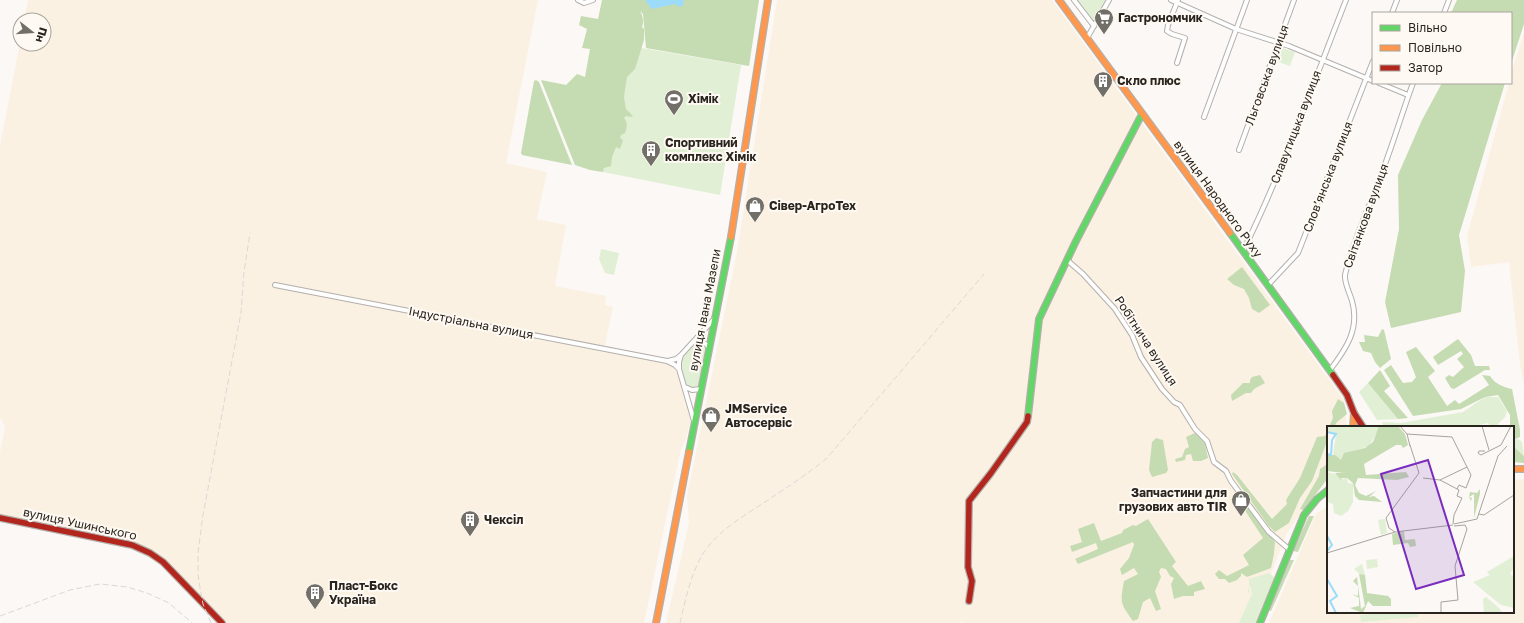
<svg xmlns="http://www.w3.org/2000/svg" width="1524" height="623" font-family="'Golos Text',sans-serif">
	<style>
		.built { fill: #fbf1e2 }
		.green { fill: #e1efd5 }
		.forest { fill: #c5dbb2 }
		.water { fill: #9ddbfb }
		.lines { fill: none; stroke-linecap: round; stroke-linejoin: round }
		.street-casing { stroke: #b3afab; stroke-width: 6 }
		.fast-casing { stroke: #b3afab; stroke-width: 8 }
		.slow-casing { stroke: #b3afab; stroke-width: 8 }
		.jam-casing { stroke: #b3afab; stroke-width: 8 }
		.street { stroke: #fefefe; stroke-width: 4 }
		.fast { stroke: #63d668; stroke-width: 5.5 }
		.slow { stroke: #ff974d; stroke-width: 5.5 }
		.jam { stroke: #b3261e; stroke-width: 5.5 }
		.rail { stroke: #dad9d7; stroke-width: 1; stroke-dasharray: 6 3; stroke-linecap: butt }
		.labels { text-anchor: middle; stroke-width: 4; stroke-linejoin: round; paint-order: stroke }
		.poi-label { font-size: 12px; font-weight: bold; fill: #29251e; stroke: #fef9f2; text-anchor: start }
		.street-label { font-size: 12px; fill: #29251e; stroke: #fef9f2 }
		.inset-river { fill: none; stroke: #9ddbfb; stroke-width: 2 }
		.inset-road { fill: none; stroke: #a7a49f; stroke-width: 1 }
		.view { fill: #7b2cbf; fill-opacity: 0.15; stroke: #7b2cbf; stroke-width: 2 }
		.inset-edge { fill: none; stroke: #29251e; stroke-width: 2 }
	</style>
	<rect width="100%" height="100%" fill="#fbf8f5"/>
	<path class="built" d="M28 0H538L506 163 547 172 537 219 566 225 555 286 606 296 605 305 613 307 604 349 667 361 675 367 691 418 686 439 681 449 644 623H227L218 614 203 604 168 565 143 549 0 518V452L5 426 0 418V146L20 42V44H44V20H24Z
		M777 0H1052L1344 400 1347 427H1328V471L1286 535 1252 623H963L962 621 959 623H666L689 523 687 496 737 252Z
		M1524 33V386L1520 365 1509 262 1471 267 1467 236 1509 83H1511L1512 70Z
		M1524 479V623H1269L1316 514 1328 506V612H1513V480Z"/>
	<path class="green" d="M1076 0H1106L1094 23Z
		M630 46 741 65 720 195 603 172Z
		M1278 48H1282L1295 52 1290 66 1273 60Z
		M601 249 619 253 614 275 605 273 599 259Z
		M696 343 704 344 705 347 698 387 693 388 687 386C679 368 678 354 696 343Z
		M1368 383 1398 419 1377 420 1359 392Z
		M1485 397H1498L1507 411 1505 417 1495 427H1491L1488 423 1469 427H1388L1383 425 1382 422 1401 423 1463 412Z
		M1518 439 1522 442 1524 456 1513 446V440Z
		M1269 573 1274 577V579L1258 623H1239L1251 596 1248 591V587L1251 596 1252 594 1251 588 1249 585V579Z
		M1391 612H1418V617L1361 622 1360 615Z"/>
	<path class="forest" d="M602 0H759L749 66 646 48 643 14 640 11C643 16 644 22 642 27L644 29V40L635 69 627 77 625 89 624 98 626 109 633 116 631 117 626 116 624 118C628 123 627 127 625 133L621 135 620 138 623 140 620 149 616 147 612 157 611 166 604 168 603 172 590 170 575 165 541 80 566 85 577 74 585 77 590 49 582 48 587 29 579 25 581 16 598 19Z
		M1457 0H1524V24L1511 64V13H1451Z
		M536 80 539 82 572 165 522 155 521 153 534 81Z
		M1442 83H1505L1459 235 1465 271 1461 312 1391 328 1385 302 1399 229 1398 175 1422 120Z
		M1242 267 1270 305 1259 313 1252 309 1249 298 1244 289 1234 285 1227 279Z
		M1382 329 1384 330 1391 359 1380 368 1375 362 1371 353 1363 351 1359 342H1365L1364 335 1378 337Z
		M1458 339 1471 355 1475 366H1489L1490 370H1485L1454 389 1451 388 1445 378 1449 375 1453 377 1464 367 1457 359 1463 354 1461 351 1438 365 1433 357Z
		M1416 347 1435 371 1428 377 1447 406 1455 400 1459 404 1489 385 1482 375 1490 376C1495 384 1503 387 1512 389L1520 430V437L1513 440V427H1510V415L1498 395 1485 397 1461 409 1413 416 1384 370 1391 365 1403 383 1412 382 1416 377 1406 352Z
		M1380 370 1390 386 1384 391 1408 418 1398 419 1368 383Z
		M1260 375 1265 383 1254 389 1251 393H1246L1232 401 1231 395 1243 383H1250V380L1252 377Z
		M1338 399 1344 403 1347 414 1337 422 1334 427H1329L1333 418 1332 411Z
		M1328 429V439L1312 481 1300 498 1289 523 1275 532 1268 525 1232 474 1233 472 1237 475 1272 519 1287 504 1286 500 1300 478 1317 437 1325 436Z
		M1197 432 1205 444 1208 458 1201 461H1193L1191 454 1186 455 1185 460 1176 462 1175 459 1182 457 1185 449 1189 447 1186 437Z
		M1156 438 1163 440 1168 470 1166 473 1152 477 1149 470 1152 442Z
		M1513 446 1524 456V463L1513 462Z
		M1328 455V478L1304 510 1300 509 1319 476 1320 469 1326 465Z
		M1246 503 1275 542 1274 554 1271 568 1247 577 1241 573V576L1237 580 1229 583 1225 579H1219L1215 574 1219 570 1227 576 1249 565 1243 555 1263 538 1242 506Z
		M1309 516H1314L1298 552 1293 551Z
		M1148 519 1176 562 1172 566 1188 586 1201 581 1205 589 1194 592V596H1183L1174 599 1171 584 1174 578 1170 576 1166 569 1161 568 1159 572 1161 577 1155 591 1161 609 1156 611 1150 598 1143 602 1138 619 1133 621C1120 603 1120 603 1124 581L1138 574 1134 568 1122 575 1120 569 1129 558 1134 545 1133 542 1078 564 1075 559 1098 549 1096 543 1072 552 1070 546 1082 542 1078 529 1094 523 1101 541 1122 533 1123 530 1133 525 1136 526Z
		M1290 560H1294L1271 611 1268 610Z"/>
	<path class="water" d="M645 0H684L683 5 680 7 675 4 652 9Z"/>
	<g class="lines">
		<g class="street-casing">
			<path id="street" d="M578 0 584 3 593 0
				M1074 0 1094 26
				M1171 0 1236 29 1289 46 1373 81
				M1392 13 1397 0
				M1444 13 1449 0
				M1087 38 1109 0
				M1177 63 1185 38 1172 34 1167 31 1168 25 1178 0
				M1379 83 1408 95
				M1204 117 1247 0
				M1239 150 1294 0
				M1243 251C1283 170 1313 84 1346 0
				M1067 260 1083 274 1115 309 1132 335 1141 357 1162 389 1174 402 1180 405 1195 429 1207 441 1214 462 1226 471 1231 481 1269 532 1290 550
				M275 285 667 361 675 365 679 369
				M1268 285 1298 253 1373 61
				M694 342C700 339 705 343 709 347
				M668 361 676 359 681 355
				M1330 370C1346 349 1360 329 1352 301 1350 294 1344 282 1345 275 1353 240 1369 208 1381 175 1393 144 1402 113 1413 83
				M685 387 692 390 701 389
				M694 421 679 369V362L681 355 715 318"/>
		</g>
		<g class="fast-casing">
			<path id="fast" d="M1230 233 1333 375
				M1028 416 1039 319 1076 241 1142 114
				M689 452 731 237
				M1260 623 1304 515 1317 499 1328 490"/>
		</g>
		<g class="slow-casing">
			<path id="slow" d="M1059 0 1230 233
				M731 237 768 0
				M1353 427 1354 413
				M1513 469H1524
				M656 623 689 452"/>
		</g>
		<g class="jam-casing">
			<path id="jam" d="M1333 375 1347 395 1354 413 1363 427
				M0 518 132 545 150 553 163 562 222 623
				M969 601 972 581 968 567 969 501 991 473 1027 422 1028 416"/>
		</g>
		<use href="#street" class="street"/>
		<use href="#fast" class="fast"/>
		<use href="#slow" class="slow"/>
		<use href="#jam" class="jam"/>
		<path class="rail" d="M0 616 70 590 100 584 127 587 147 593 169 603 192 623
			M211 623 203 604 201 593 198 575V553L203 515 241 313 244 272 250 233
			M680 623C685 602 689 581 699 561 714 530 750 513 777 494 794 483 811 471 827 458L984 274"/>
	</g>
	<defs>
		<g id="supermarket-pin" transform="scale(1)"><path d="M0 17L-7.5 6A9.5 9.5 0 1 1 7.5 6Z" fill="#726f69" stroke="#fef9f2"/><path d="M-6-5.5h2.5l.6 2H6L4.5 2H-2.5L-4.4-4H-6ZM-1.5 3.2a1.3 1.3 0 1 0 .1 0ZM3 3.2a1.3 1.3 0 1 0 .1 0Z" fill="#fff"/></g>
		<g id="building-pin" transform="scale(1)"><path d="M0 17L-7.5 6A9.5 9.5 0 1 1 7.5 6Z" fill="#726f69" stroke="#fef9f2"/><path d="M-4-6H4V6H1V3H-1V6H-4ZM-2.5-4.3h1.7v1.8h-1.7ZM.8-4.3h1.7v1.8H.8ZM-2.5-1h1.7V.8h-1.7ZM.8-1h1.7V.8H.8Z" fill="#fff"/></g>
		<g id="stadium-pin" transform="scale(1)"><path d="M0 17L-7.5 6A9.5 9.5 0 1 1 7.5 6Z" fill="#726f69" stroke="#fef9f2"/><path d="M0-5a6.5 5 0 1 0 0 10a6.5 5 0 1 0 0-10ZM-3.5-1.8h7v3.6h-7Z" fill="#fff"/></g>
		<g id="shop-pin" transform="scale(1)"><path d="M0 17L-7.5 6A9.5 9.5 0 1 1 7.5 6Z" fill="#726f69" stroke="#fef9f2"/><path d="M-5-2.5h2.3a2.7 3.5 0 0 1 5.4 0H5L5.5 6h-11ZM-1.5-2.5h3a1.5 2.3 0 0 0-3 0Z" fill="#fff"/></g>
	</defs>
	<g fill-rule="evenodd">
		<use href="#supermarket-pin" x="1104" y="18"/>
		<use href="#building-pin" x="1103" y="81"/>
		<use href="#stadium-pin" x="674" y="99"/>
		<use href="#building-pin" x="651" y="150"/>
		<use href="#shop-pin" x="755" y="206"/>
		<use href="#shop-pin" x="711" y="416"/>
		<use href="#shop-pin" x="1241" y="500"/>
		<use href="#building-pin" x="470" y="520"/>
		<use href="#building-pin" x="315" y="593"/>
	</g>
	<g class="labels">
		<g class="poi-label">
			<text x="1118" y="22">Гастрономчик</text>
			<text x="1117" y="85">Скло плюс</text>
			<text x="688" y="103">Хімік</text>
			<text x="665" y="147">Спортивний<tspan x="665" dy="14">комплекс Хімік</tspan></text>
			<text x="769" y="210">Сівер-АгроТех</text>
			<text x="725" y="413">JMService<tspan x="725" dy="14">Автосервіс</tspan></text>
			<text x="1227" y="497" text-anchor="end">Запчастини для<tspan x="1227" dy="14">грузових авто TIR</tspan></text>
			<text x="484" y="524">Чексіл</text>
			<text x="329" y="590">Пласт-Бокс<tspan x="329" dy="14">Україна</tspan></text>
		</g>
		<g class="street-label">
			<text transform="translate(1267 75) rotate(-70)" y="4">Льговська вулиця</text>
			<text transform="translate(1296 127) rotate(-69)" y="4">Славутицька вулиця</text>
			<text transform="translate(1328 177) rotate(-69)" y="4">Словʼянська вулиця</text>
			<text transform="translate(1218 199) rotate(54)" y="4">вулиця Народного Руху</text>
			<text transform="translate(1366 216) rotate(-70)" y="4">Світанкова вулиця</text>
			<text transform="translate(705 310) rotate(-79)" y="4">вулиця Івана Мазепи</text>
			<text transform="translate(471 323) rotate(11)" y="4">Індустріальна вулиця</text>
			<text transform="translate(1146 341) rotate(57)" y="4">Робітнича вулиця</text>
			<text transform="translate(80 524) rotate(12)" y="4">вулиця Ушинського</text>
		</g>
	</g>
	<g transform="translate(1327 426)">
		<rect width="187" height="187" fill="#fbf8f5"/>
		<path d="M1 0H53V1L42 20 17 28 14 34 6 28 9 9 0 6ZM0 46 12 49 14 53 20 52 21 57 26 58V76L21 85 14 90 7 87 6 78 1 76ZM58 93 60 107 54 109 51 94ZM187 130V141L183 148 187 151V182L174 179 146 156 163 149 160 146ZM50 133 51 141 40 143 39 134ZM35 138 38 149 35 150 27 143ZM159 171 171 181 176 187H157L156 173Z" fill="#e1efd5"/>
		<path d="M52 0H71L78 8 81 19 76 22 74 19H69L37 38 39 49 79 46 82 51 70 54 31 52 28 59 32 67 39 70 49 65 42 71 47 70 55 76 32 74 28 70 26 57 20 52H14L15 55 8 47H17L0 45V29H8L14 34 17 27 38 22 46 16ZM153 63V68L147 92V68L142 71 145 72 144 75 142 71 143 66 150 67ZM77 105 78 114 88 113 89 120 83 121 81 117 66 119 65 108ZM32 148 38 149 40 167 61 170 64 173V180H46L41 175 36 187 23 182 32 180V172L25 168 31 170V160L26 155 30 151 34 183 38 180Z" fill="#c5dbb2"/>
		<path class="inset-river" d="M0 6 9 8 5 14 4 29 0 28M0 110 5 119 0 125M0 153 10 170 3 175 9 187"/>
		<path class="inset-road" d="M73 0 80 8 83 20M155 0 162 24M80 8 125 11 144 49 139 62 132 59 130 63M158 25H152L151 27 154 29 174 19 184 0M96 52 113 54 140 41M113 54 132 64 130 70 135 72 127 89 126 98M152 88 157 89 187 69M127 98 150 93 171 30 180 20M68 106 62 102 59 92 92 47 83 19M0 127 68 106 126 99M114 187V176L131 174 128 140 140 103 138 99 127 100"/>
		<path class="view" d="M101 34 137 149 89 163 54 48Z"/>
		<rect width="187" height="187" class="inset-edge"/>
	</g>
	<rect x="1372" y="12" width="140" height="72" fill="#fef9f2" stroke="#a9a49d"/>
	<rect x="1380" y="25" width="20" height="6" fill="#63d668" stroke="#a9a49d"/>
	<text x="1408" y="32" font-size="12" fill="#29251e">Вільно</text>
	<rect x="1380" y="45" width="20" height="6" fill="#ff974d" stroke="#a9a49d"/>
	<text x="1408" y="52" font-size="12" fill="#29251e">Повільно</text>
	<rect x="1380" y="65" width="20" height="6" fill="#b3261e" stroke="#a9a49d"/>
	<text x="1408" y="72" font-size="12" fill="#29251e">Затор</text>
	<g transform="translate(32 32) rotate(107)"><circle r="19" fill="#fef9f2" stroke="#a9a49d"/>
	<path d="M0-3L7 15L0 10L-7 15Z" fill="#726f69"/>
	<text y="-6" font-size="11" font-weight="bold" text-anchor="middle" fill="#29251e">Пн</text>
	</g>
</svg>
